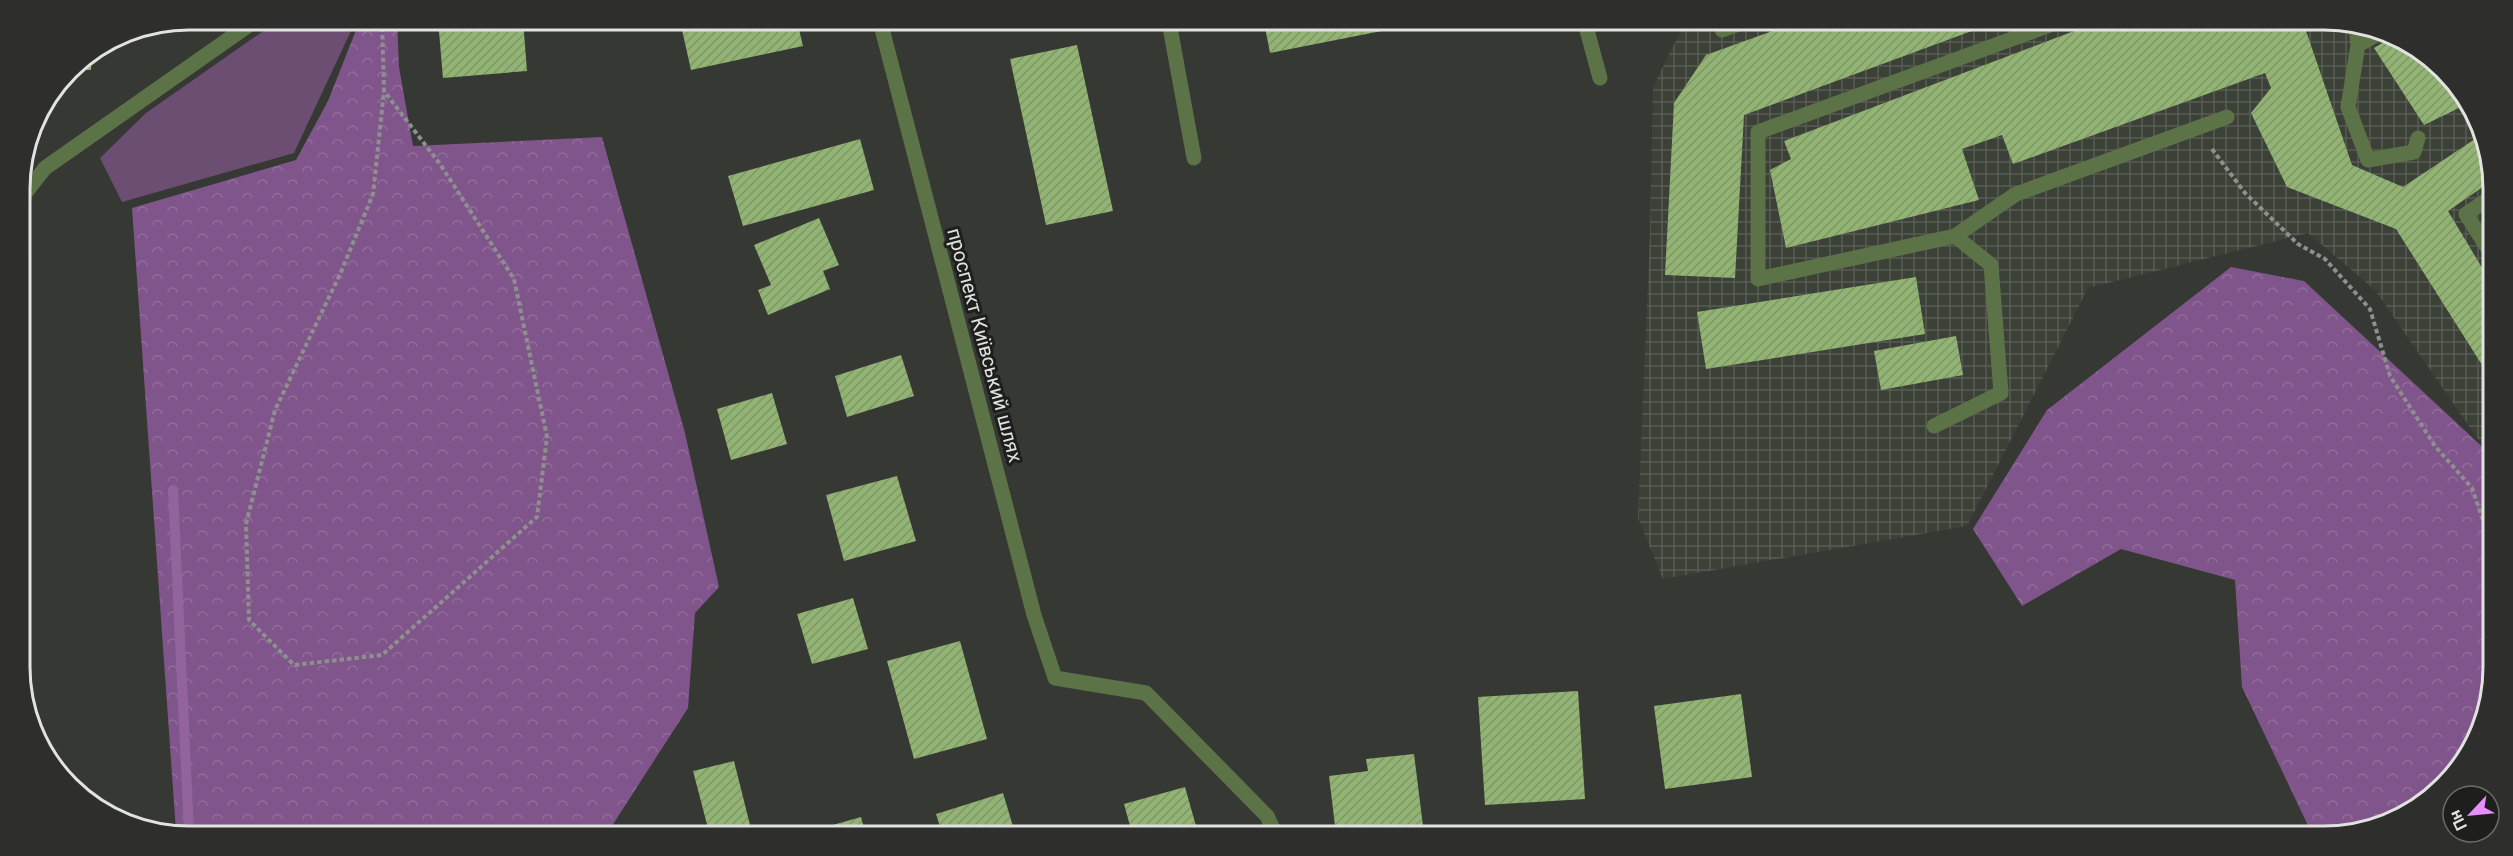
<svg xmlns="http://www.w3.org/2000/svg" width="2513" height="856" font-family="Roboto,sans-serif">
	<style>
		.industrial { fill: url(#industrial-grid) }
		.green { fill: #6c4e73 }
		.forest { fill: url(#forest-crowns) }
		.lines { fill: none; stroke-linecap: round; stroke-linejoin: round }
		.stream { stroke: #91659c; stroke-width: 10 }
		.building { fill: url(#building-hatch) }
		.path { stroke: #8e908d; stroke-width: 4; stroke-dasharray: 4.5 3; stroke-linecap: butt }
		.minor { stroke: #5c7247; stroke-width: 15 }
		.labels { text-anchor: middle; stroke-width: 6; stroke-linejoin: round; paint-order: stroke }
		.street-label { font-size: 20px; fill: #e1e3e0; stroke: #1e1f1d }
		.rim { fill: none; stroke: #e1e3e0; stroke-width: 3 }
	</style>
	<defs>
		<pattern id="industrial-grid" width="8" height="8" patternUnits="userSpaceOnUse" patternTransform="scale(1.5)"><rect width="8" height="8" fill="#3c4138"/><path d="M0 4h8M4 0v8" fill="none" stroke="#585c54"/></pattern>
		<pattern id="forest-crowns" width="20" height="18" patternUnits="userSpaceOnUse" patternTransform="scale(1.5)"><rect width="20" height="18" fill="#80558b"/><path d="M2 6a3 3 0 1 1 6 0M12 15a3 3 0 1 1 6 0" fill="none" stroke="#926d9b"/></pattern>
		<pattern id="building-hatch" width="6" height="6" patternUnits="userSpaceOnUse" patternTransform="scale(1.5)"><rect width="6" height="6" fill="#92b373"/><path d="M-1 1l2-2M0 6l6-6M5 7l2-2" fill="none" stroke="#7e9767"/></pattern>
	</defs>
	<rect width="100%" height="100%" fill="#363834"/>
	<path class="industrial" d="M1684 24 2368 25 2451 77 2490 156 2489 455 2375 290 2308 233 2088 288 1967 526 1663 579 1638 518 1650 234 1653 87Z"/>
	<path class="green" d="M279 20H356L294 153 122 202 100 158 146 113Z"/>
	<path class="forest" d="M360 20H397L399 67 413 146 602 137 685 433 719 587 695 613 688 708 608 832 176 831 132 208 296 160 328 101Z
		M2231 267 2304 281 2489 453 2488 711 2465 761 2427 801 2335 836H2313L2242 687 2235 580 2121 549 2022 606 1973 529 2047 410Z"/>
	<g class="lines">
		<path class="stream" d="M173 490 189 831"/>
	</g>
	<path class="building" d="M438 20H523L527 71 443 78Z
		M680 21H797L803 46 691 70Z
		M1264 22 1417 23V24L1270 53Z
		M1792 24 1988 25 1744 115 1735 278 1665 275 1674 103 1706 55Z
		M2090 25H2304L2352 165 2403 187 2478 137 2459 108 2424 125 2374 48 2389 39 2451 77 2490 156V182L2448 211 2490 281 2489 376 2396 229 2287 187 2251 113 2271 88 2265 73 2013 164 2002 135 1962 149 1979 200 1786 248 1770 170 1791 159 1784 141Z
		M1077 45 1113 211 1046 225 1010 59Z
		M92 54 91 70 70 69Z
		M860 139 874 190 743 226 728 176Z
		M819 218 839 265 823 271 830 289 768 315 758 290 771 285 754 245Z
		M1916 277 1925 334 1706 369 1697 312Z
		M1956 336 1963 375 1881 390 1874 351Z
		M901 355 914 396 847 417 835 376Z
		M772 393 787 444 731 460 717 409Z
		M897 476 916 541 844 561 826 495Z
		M853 598 868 649 812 664 797 614Z
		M960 641 987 739 914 759 887 661Z
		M1578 691 1585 799 1485 805 1478 697Z
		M1741 694 1752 777 1665 789 1654 706Z
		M1414 754 1424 834H1336L1329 776 1368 771 1366 759Z
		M734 761 751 829 738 832H709L693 771Z
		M1185 787 1198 833H1132L1124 804Z
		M1003 793 1015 833H942L936 814Z
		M861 817 865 832H808Z"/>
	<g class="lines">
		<path class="path" d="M382 20 384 91 373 194 341 272 275 410 246 524 249 620 294 665 382 655 537 517 547 437 514 279 440 164 384 91
			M2212 149 2245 193 2298 244 2325 259 2370 309 2390 376 2435 446 2472 488 2488 535"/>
		<path class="minor" d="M880 21 1034 615 1055 678 1146 693 1267 816 1275 833
			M1169 22 1194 158
			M1585 23 1600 78
			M2050 25 1758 132V279L1955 236 2016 194 2227 117
			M2356 25 2358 45
			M1722 30 1739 24
			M2380 33 2358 45 2348 107 2368 160 2414 152 2418 138
			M20 200 45 168 256 20
			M2490 252 2466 214 2490 198
			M1934 426 2001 393 1991 265 1955 236"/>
	</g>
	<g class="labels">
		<g class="street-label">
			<text transform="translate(985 345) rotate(75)" y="7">проспект Київський шлях</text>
		</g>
	</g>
	<path d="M0 0H2513V856H0ZM189 30H2324A159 159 0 0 1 2483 189V667A159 159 0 0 1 2324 826H189A159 159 0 0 1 30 667V189A159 159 0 0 1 189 30Z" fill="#2e2f2d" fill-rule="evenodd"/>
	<path class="rim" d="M189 30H2324A159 159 0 0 1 2483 189V667A159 159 0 0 1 2324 826H189A159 159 0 0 1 30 667V189A159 159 0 0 1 189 30Z"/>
	<g transform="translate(2471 814) rotate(244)"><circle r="28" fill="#1e1f1d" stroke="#6c6d6b" stroke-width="1.5"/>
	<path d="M0-4.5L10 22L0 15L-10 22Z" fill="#e88eff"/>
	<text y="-9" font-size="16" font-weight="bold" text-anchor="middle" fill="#e1e3e0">Пн</text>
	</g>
</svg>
